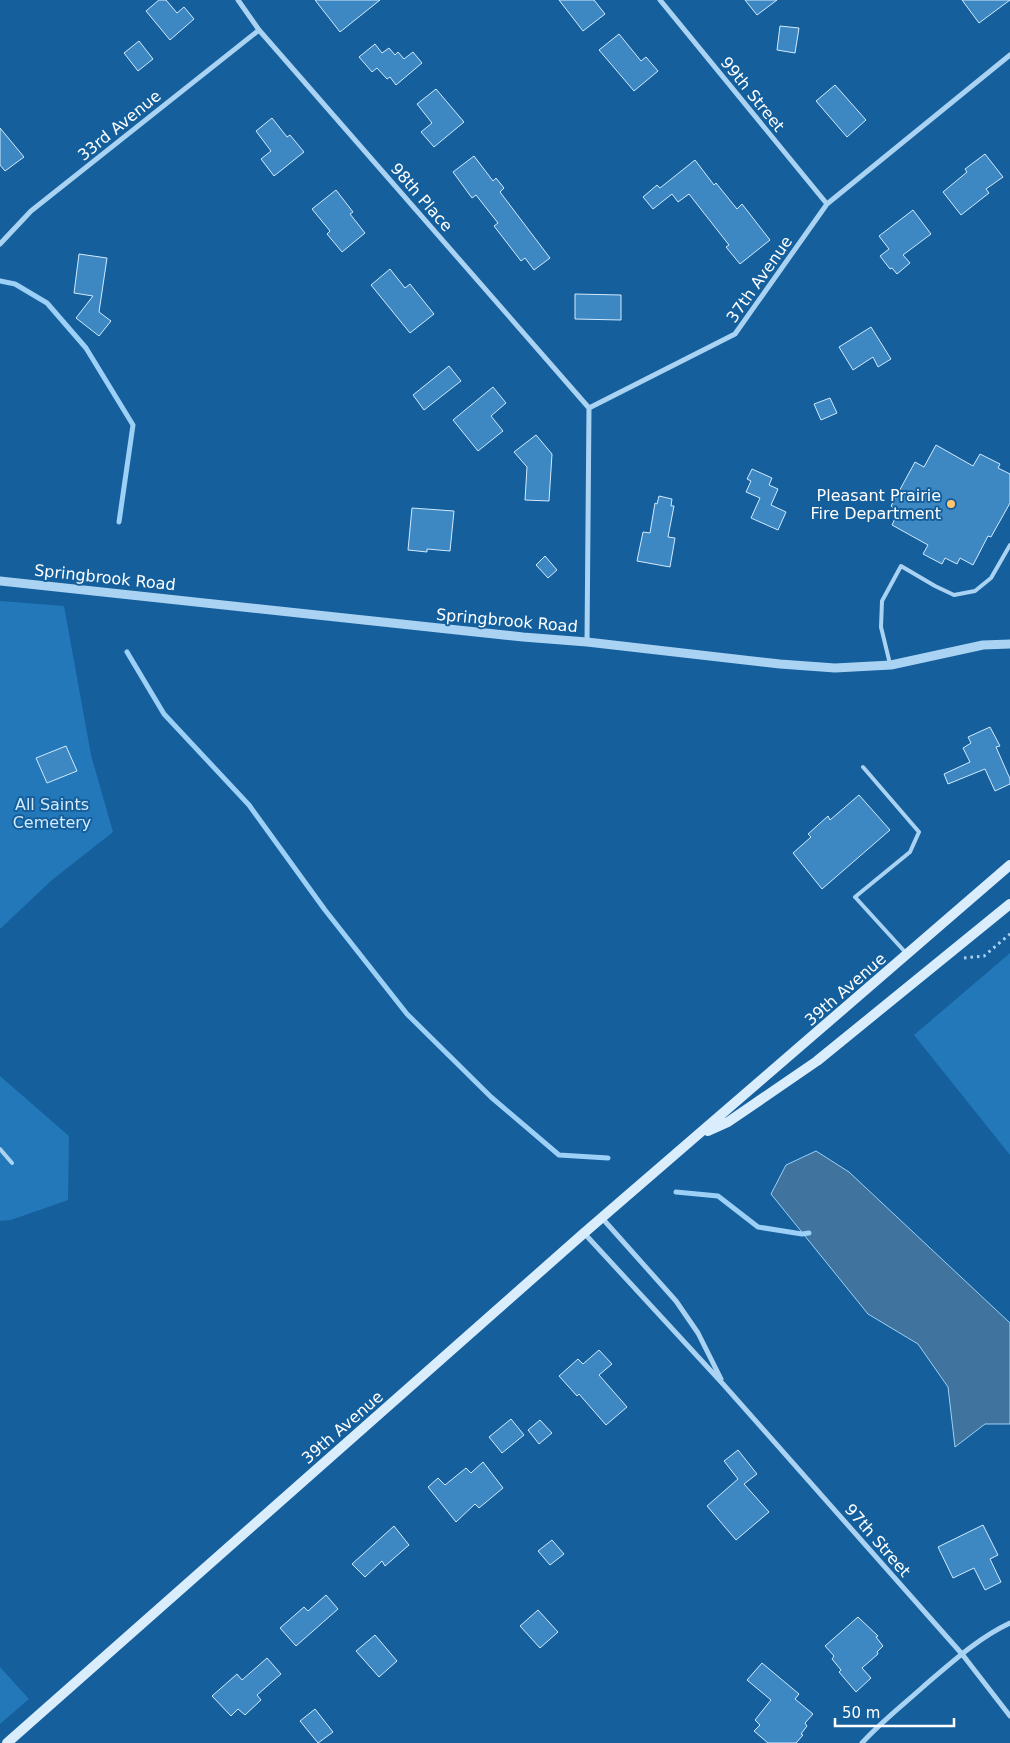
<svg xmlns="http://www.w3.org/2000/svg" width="1010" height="1743" font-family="'DejaVu Sans',sans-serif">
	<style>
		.green { fill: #2378b9 }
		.water { fill: #40749f; stroke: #9cd0f6 }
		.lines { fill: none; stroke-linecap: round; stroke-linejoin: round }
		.stream { stroke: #9cd0f6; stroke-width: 5 }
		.building { fill: #3d88c2; stroke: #d2eafd }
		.path { stroke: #aad3f3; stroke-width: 3; stroke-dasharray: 2.5 4; stroke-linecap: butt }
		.service { stroke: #aad3f3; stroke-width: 4 }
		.minor { stroke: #aad3f3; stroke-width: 5 }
		.tertiary { stroke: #aad3f3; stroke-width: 9 }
		.secondary { stroke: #d9edfd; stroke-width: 10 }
		.poi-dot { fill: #ffc46c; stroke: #145f9c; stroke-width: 2 }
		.labels { text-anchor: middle; stroke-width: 4; stroke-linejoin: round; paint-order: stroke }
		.street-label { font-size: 16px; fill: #fff; stroke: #145f9c }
		.poi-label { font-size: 16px; fill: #fff; stroke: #145f9c; text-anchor: end }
		.park-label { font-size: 16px; fill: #d2eafd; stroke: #145f9c }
	</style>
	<rect width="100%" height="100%" fill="#145f9c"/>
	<path class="green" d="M0 601 64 606 91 755 113 832 52 880 0 929Z
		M1010 953V1155L914 1035Z
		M0 1076 69 1136 68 1200 11 1220 0 1221Z
		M0 1667 29 1699 0 1724Z"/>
	<path class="water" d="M816 1151 849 1172 1010 1323V1424H985L955 1447 948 1387 918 1344 868 1314 771 1194 786 1165Z"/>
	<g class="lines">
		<path class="stream" d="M0 281 15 284 47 303 86 348 133 425 119 522
			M127 652 164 714 249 805 325 910 407 1014 491 1097 559 1155 608 1158
			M676 1192 718 1196 758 1227 802 1234 809 1233"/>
	</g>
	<path class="building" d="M159 0H166L177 13 184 7 194 19 170 40 146 11Z
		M315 0H380L340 32Z
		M559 0H594L605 14 583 31Z
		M745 0H777L757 15Z
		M962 0H1010L979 23Z
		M780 26 799 28 795 53 777 50Z
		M619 34 641 61 646 57 658 71 634 91 599 50Z
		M139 41 153 59 138 71 124 53Z
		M375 44 382 53 389 48 395 55 398 52 404 59 413 52 422 63 396 85 390 77 387 79 377 68 372 72 359 57Z
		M835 85 866 120 847 137 816 101Z
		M436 89 464 122 434 147 421 132 432 123 417 104Z
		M272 118 287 137 290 135 304 152 274 176 261 159 271 151 256 131Z
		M0 128 24 157 5 171 0 165Z
		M985 154 1003 177 986 189 989 193 961 215 943 192 967 172 965 169Z
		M474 156 493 181 496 178 504 188 500 192 550 258 534 270 525 258 521 261 494 226 498 223 476 195 472 198 453 172Z
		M695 160 714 185 716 183 737 209 742 204 770 240 740 264 726 247 729 245 689 194 678 202 672 194 653 209 643 197 657 185 660 188Z
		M336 190 353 212 350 214 365 233 342 252 327 234 330 231 312 209Z
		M913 210 931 234 903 255 910 263 897 274 892 268 890 269 880 256 889 249 879 236Z
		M79 254 107 258 99 312 111 321 99 336 76 318 93 296 74 293Z
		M390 269 405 288 410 284 434 314 410 333 371 285Z
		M575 294 621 295V320L575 319Z
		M871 327 891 359 878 367 873 357 853 370 839 347Z
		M449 366 461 381 424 410 413 395Z
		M493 387 506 403 491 416 503 431 478 451 453 420Z
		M830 398 837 413 821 420 814 404Z
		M536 435 552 454 549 501 525 500 527 467 514 452Z
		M936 445 973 466 980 454 1000 464 998 468 1010 474V503L991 537 988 536 973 565 960 558 957 564 945 558 942 564 923 554 928 545 892 525 898 512 891 506 915 462 924 467Z
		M752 469 772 478 769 485 778 489 771 505 786 512 778 530 751 518 760 498 746 492 751 481 747 479Z
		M659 496 672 499 671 506H674L668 537 675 538 670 567 637 561 643 532 650 533 655 503 657 504Z
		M412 508 454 511 450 551 427 549V552L408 550Z
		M545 556 557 570 548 578 536 565Z
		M990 727 1000 746 996 747 1010 779V784L995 791 985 769 948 784 944 774 970 762 963 748 971 743 968 737Z
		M66 746 77 771 47 783 36 758Z
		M859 795 890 830 822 889 793 853 811 837 808 834 828 816 830 820Z
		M599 1350 612 1364 599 1375 627 1407 606 1425 579 1394 577 1396 559 1376 578 1359 583 1364Z
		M511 1419 524 1435 502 1453 489 1437Z
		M540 1420 552 1433 539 1444 528 1430Z
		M738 1450 757 1474 744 1484 769 1512 736 1540 707 1506 738 1479 724 1461Z
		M483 1462 503 1488 479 1508 475 1504 456 1522 428 1487 438 1478 445 1485 466 1468 471 1473Z
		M983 1525 998 1555 990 1559 1001 1582 985 1590 974 1568 953 1578 938 1547Z
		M394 1526 409 1545 385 1566 382 1561 365 1577 352 1564Z
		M552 1540 564 1554 550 1565 538 1551Z
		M326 1595 338 1609 296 1646 280 1628 304 1607 308 1611Z
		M538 1610 558 1632 540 1648 520 1626Z
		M858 1617 878 1636 876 1637 883 1646 877 1652 878 1654 862 1668 871 1678 856 1692 839 1672 841 1670 832 1659 834 1656 825 1646Z
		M375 1635 397 1661 379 1677 356 1651Z
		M267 1658 281 1674 257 1695 261 1700 245 1715 238 1709 231 1716 212 1696 237 1674 242 1680Z
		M762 1663 799 1694 795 1699 813 1714 805 1723 807 1726 801 1734 803 1735 796 1743H768L754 1731 760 1725 755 1720 771 1700 747 1680Z
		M315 1709 333 1732 318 1743 300 1721Z"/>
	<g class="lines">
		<path class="path" d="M964 958 984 956 1010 934"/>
		<path class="service" d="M890 664 881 627 882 601 901 566 935 586 954 595 975 591 991 578 1010 545
			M863 767 919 832 910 852 855 897 906 953
			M0 1149 12 1163"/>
		<path class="minor" d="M238 0 259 30 589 408
			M660 0 827 204
			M0 244 31 211 259 30
			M587 642 589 408 735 334 827 204 1010 55
			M602 1218 676 1301 698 1333 721 1379
			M584 1233 723 1384 962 1654 1010 1716
			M862 1743C881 1722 903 1705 924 1686 951 1663 978 1638 1010 1623"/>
		<path class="tertiary" d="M0 581 523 637 587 642 780 664 835 668 891 665 983 645 1010 644"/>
		<path class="secondary" d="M708 1131 728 1122 817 1061 1010 904
			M7 1743 584 1233 1010 865"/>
	</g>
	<circle class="poi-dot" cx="951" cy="504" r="5"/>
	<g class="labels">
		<g class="street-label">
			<text transform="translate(753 94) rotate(51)" y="6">99th Street</text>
			<text transform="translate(119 125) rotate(-39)" y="6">33rd Avenue</text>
			<text transform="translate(422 197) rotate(49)" y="6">98th Place</text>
			<text transform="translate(759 279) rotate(-55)" y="6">37th Avenue</text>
			<text transform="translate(105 577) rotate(6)" y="6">Springbrook Road</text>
			<text transform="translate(507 620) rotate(5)" y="6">Springbrook Road</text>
			<text transform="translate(845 989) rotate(-41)" y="6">39th Avenue</text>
			<text transform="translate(342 1427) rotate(-41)" y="6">39th Avenue</text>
			<text transform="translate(878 1540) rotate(49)" y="6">97th Street</text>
		</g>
		<g class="poi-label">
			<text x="941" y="501">Pleasant Prairie<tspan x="941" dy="18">Fire Department</tspan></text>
		</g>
		<g class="park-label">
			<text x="52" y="810">All Saints<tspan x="52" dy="18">Cemetery</tspan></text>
		</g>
	</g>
	<path d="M835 1718v8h119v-8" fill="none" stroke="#ffffff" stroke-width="2.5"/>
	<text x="842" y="1718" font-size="15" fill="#ffffff" stroke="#145f9c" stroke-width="4" paint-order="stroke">50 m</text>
</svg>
